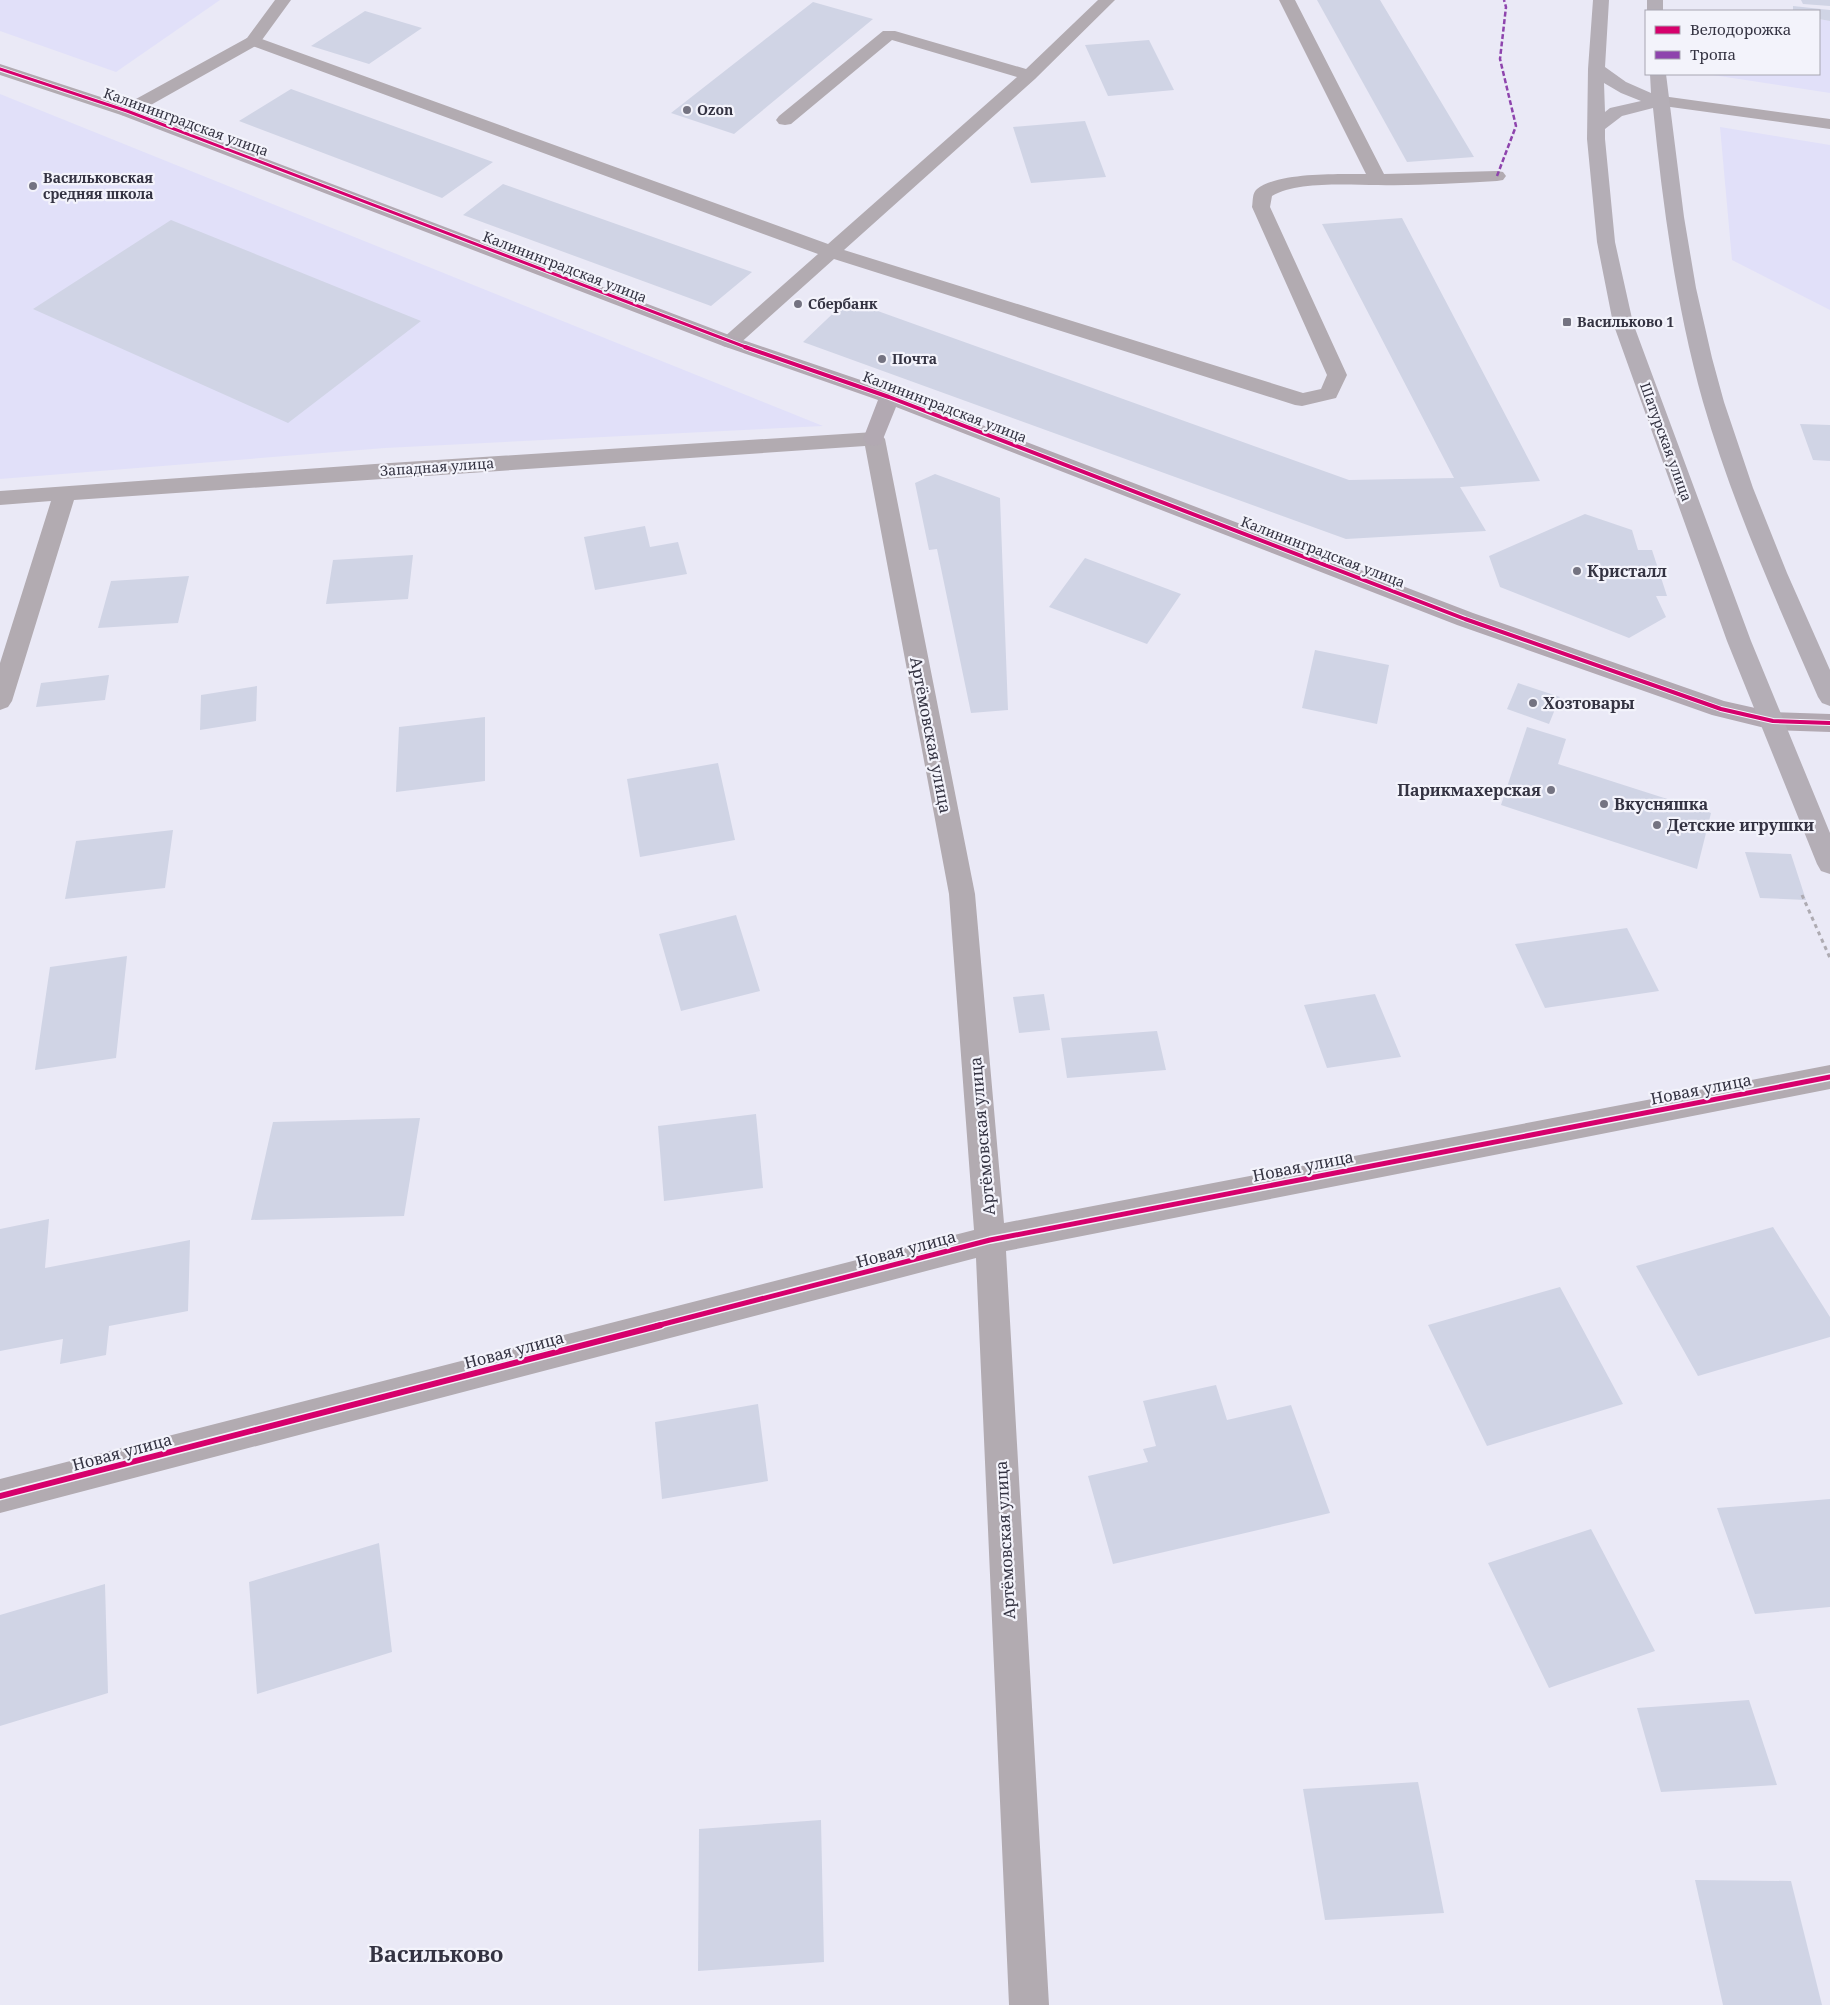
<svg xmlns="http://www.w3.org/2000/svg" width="1830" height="2005" font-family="'Noto Serif',serif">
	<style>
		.built { fill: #e1e0f9 }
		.building { fill: #d0d4e5 }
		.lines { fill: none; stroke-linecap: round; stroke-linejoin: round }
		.path { stroke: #aeabb2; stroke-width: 3; stroke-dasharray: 4 4; stroke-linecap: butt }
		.lane { fill: #b2abb1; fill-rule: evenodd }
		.street { fill: #b2abb1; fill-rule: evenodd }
		.secondary { fill: #b2a9b2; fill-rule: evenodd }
		.primary { fill: #b4aeb6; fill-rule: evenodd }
		.quiet { stroke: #8e44ad; stroke-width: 2.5; stroke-dasharray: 5 2.5; stroke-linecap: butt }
		.cycleway-far3-casing { stroke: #f3f3fb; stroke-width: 5 }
		.cycleway-far2-casing { stroke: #f3f3fb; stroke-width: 6 }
		.cycleway-far1-casing { stroke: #f3f3fb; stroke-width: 8 }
		.cycleway-casing { stroke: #f3f3fb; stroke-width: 9 }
		.cycleway-far3 { stroke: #d6006c; stroke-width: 3 }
		.cycleway-far2 { stroke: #d6006c; stroke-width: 4 }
		.cycleway-far1 { stroke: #d6006c; stroke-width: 5 }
		.cycleway { stroke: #d6006c; stroke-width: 6 }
		.poi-dot { fill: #747381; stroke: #f3f3fb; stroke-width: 2 }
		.labels { text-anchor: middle; stroke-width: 4.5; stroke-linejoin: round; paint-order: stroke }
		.far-poi-label { font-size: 14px; font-weight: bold; fill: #343342; stroke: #f3f3fb; text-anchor: start }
		.far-street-label { font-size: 14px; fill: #343342; stroke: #f3f3fb }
		.poi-label { font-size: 16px; font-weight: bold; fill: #343342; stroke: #f3f3fb; text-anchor: start }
		.street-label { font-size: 16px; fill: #343342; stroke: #f3f3fb }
		.near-quarter-label { font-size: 22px; font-weight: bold; fill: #343342; stroke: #f3f3fb }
	</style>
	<rect width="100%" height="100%" fill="#eae9f6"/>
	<path class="built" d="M0 0H220L116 72 0 31Z
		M1819 19 1830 21V93L1706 74H1819Z
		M0 94 674 366 823 426 385 448 0 479Z
		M1720 127 1830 145V310L1732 260Z"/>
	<path class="building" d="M1317 0H1380L1474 157 1407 162Z
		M1801 0H1830V6L1803 4Z
		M813 2 873 19 734 134 671 113Z
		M1793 6 1830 10V21L1819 19V11H1793Z
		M365 11 422 28 369 64 311 46Z
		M1149 40 1174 90 1108 96 1085 45Z
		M291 89 493 162 442 198 239 121Z
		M1085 121 1106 177 1031 183 1013 127Z
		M503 184 752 272 711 306 463 215Z
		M1402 218 1540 481 1460 487 1486 531 1346 539 803 342 847 300 1349 480 1454 478 1322 224Z
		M171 220 421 321 288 423 33 309Z
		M1800 424 1830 425V461L1813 460Z
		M935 474 1000 498 1008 710 971 713 937 549 929 550 915 483Z
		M1585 514 1632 530 1638 550H1652L1667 596H1656L1666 617 1629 638 1500 587 1489 556Z
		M645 526 650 547 678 542 687 574 595 590 584 537Z
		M413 555 408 599 326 604 333 560Z
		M1085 558 1181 594 1147 644 1049 607Z
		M189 576 178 623 98 628 111 581Z
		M1315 650 1389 665 1377 724 1302 708Z
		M109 675 105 700 36 707 41 683Z
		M1518 683 1560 697 1549 724 1507 709Z
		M257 686 256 721 200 730 201 695Z
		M485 717V781L396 792 399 727Z
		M1527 727 1566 739 1558 764 1711 813 1697 869 1501 805Z
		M718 763 735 840 640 857 627 779Z
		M173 830 165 888 65 899 76 841Z
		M1745 852 1791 854 1806 900 1760 898Z
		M736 915 760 991 681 1011 659 934Z
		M1627 928 1659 991 1545 1008 1515 944Z
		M127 956 116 1058 35 1070 50 967Z
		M1044 994 1050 1030 1019 1033 1013 997Z
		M1375 994 1401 1057 1327 1068 1304 1005Z
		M1157 1031 1166 1070 1067 1078 1061 1038Z
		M756 1114 763 1188 664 1201 658 1126Z
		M420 1118 404 1216 251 1220 273 1122Z
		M49 1219 45 1268 190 1240 188 1311 109 1326 106 1355 60 1364 63 1339 0 1351V1229Z
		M1773 1227 1830 1317V1337L1698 1376 1636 1266Z
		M1560 1287 1623 1404 1487 1446 1428 1325Z
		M1216 1385 1227 1420 1291 1405 1330 1513 1113 1564 1088 1476 1148 1462 1143 1449 1156 1446 1143 1401Z
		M758 1404 768 1481 662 1499 655 1422Z
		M1830 1499V1607L1755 1614 1717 1508Z
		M1591 1529 1655 1651 1549 1688 1488 1563Z
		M379 1543 392 1652 257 1694 249 1582Z
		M105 1584 108 1693 0 1726V1615Z
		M1749 1700 1777 1785 1661 1792 1637 1708Z
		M1418 1782 1444 1913 1325 1920 1303 1789Z
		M821 1820 824 1962 698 1971 699 1829Z
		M1695 1880 1791 1881 1822 2005H1723Z"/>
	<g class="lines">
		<path class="path" d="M1802 895 1830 958"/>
		<path class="lane" d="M1098 0H1115L1035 79 844 250 1303 393 1321 389 1327 375 1252 207C1253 201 1252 193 1257 189 1278 172 1339 174 1366 174L1279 0H1295L1384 174 1497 171 1503 172 1506 176 1503 180 1497 181C1457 183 1417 186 1378 185 1348 185 1297 181 1272 196L1270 207 1347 375 1336 398 1302 406 1295 405 834 259 737 346 730 348 723 346 720 342 723 338 818 254 247 44 245 41 247 38H259L828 244 1017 77 892 40 791 124 785 125 779 124 776 120 779 116 883 31H895L1026 69Z"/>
		<path class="street" d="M275 0H291L259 44 133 115 127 116 121 115 0 75V64L125 105 247 38Z
			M1662 96 1830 119V129L1656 105 1653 101 1656 97Z
			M874 432 881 434 885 439 975 894 1004 1223 1830 1065V1089L1006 1251 1049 2005H1009L976 1258 0 1513V1479L974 1230 949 894 865 446 74 500 12 701 8 707 0 710V663L51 501 0 505V491L375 464Z"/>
		<path class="secondary" d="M127 106 737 338 896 392 1473 613 1724 701 1773 712 1830 714V732L1773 730 1712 715 1457 625 896 407 881 444 874 446 867 444 863 439 878 400 723 346 121 115 118 111 121 107Z"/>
		<path class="primary" d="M1593 0H1609L1605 67 1626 82 1651 93 1650 74H1666L1684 217 1696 288 1712 358 1724 402 1753 488 1787 573 1830 670V706L1822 703 1818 697C1776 600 1732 503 1703 402 1676 306 1663 207 1653 108L1622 116 1605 129V139L1615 242 1633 323 1751 641 1830 833V874L1821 871 1817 864 1727 641 1613 323 1597 242 1587 139 1588 69ZM1604 83 1621 93 1641 101 1610 108 1605 112Z
			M1647 0H1663V11H1647Z"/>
		<path class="quiet" d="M1497 176 1516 126 1500 59 1506 7 1504 0"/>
		<g class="cycleway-far3-casing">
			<path id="cycleway-far3" d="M0 69 127 111 748 348"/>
		</g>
		<g class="cycleway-far2-casing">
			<path id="cycleway-far2" d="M745 347 889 397 1465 619 1721 709 1773 721 1830 723"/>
		</g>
		<g class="cycleway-far1-casing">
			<path id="cycleway-far1" d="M656 1326 990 1240 1830 1077"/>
		</g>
		<g class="cycleway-casing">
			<path id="cycleway" d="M0 1496 661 1325"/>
		</g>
		<use href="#cycleway-far3" class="cycleway-far3"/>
		<use href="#cycleway-far2" class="cycleway-far2"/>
		<use href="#cycleway-far1" class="cycleway-far1"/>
		<use href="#cycleway" class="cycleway"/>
	</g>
	<g class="poi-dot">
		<circle cx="687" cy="110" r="5"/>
		<circle cx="33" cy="186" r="5"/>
		<circle cx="798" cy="304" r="5"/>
		<rect x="1562" y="317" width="10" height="10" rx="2.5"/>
		<circle cx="882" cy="359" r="5"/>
		<circle cx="1577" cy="571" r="5"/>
		<circle cx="1533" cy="703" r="5"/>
		<circle cx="1551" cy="790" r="5"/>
		<circle cx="1604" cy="804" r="5"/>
		<circle cx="1657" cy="825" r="5"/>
	</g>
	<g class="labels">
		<g class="far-poi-label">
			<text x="697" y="115">Ozon</text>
			<text x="43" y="183">Васильковская<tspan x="43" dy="16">средняя школа</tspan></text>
			<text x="808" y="309">Сбербанк</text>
			<text x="1577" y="327">Васильково 1</text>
			<text x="892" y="364">Почта</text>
		</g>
		<g class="far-street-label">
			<text transform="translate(186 122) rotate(20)" y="5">Калининградская улица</text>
			<text transform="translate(565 267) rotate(21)" y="5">Калининградская улица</text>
			<text transform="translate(945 407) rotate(21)" y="5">Калининградская улица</text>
			<text transform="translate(1666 442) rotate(70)" y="5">Шатурская улица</text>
			<text transform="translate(437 467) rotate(-4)" y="5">Западная улица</text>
			<text transform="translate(1323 552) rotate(21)" y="5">Калининградская улица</text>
		</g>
		<g class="poi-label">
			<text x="1587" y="577">Кристалл</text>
			<text x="1543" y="709">Хозтовары</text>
			<text x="1541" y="796" text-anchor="end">Парикмахерская</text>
			<text x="1614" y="810">Вкусняшка</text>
			<text x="1667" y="831">Детские игрушки</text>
		</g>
		<g class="street-label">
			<text transform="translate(931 735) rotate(79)" y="6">Артёмовская улица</text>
			<text transform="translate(1701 1089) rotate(-11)" y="6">Новая улица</text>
			<text transform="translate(982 1136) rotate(-95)" y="6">Артёмовская улица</text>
			<text transform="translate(1303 1166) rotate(-11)" y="6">Новая улица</text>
			<text transform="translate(906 1249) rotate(-15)" y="6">Новая улица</text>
			<text transform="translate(514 1350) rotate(-15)" y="6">Новая улица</text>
			<text transform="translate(122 1452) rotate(-15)" y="6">Новая улица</text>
			<text transform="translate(1005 1540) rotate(-93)" y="6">Артёмовская улица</text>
		</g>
		<g class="near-quarter-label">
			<text x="436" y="1962">Васильково</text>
		</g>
	</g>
	<rect x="1645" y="10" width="175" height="65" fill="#f3f3fb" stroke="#a7a6b1"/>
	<rect x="1655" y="26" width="25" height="8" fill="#d6006c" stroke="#a7a6b1"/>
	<text x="1690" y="35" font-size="15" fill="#343342">Велодорожка</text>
	<rect x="1655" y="51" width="25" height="8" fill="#8e44ad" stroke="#a7a6b1"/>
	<text x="1690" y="60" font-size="15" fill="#343342">Тропа</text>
</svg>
